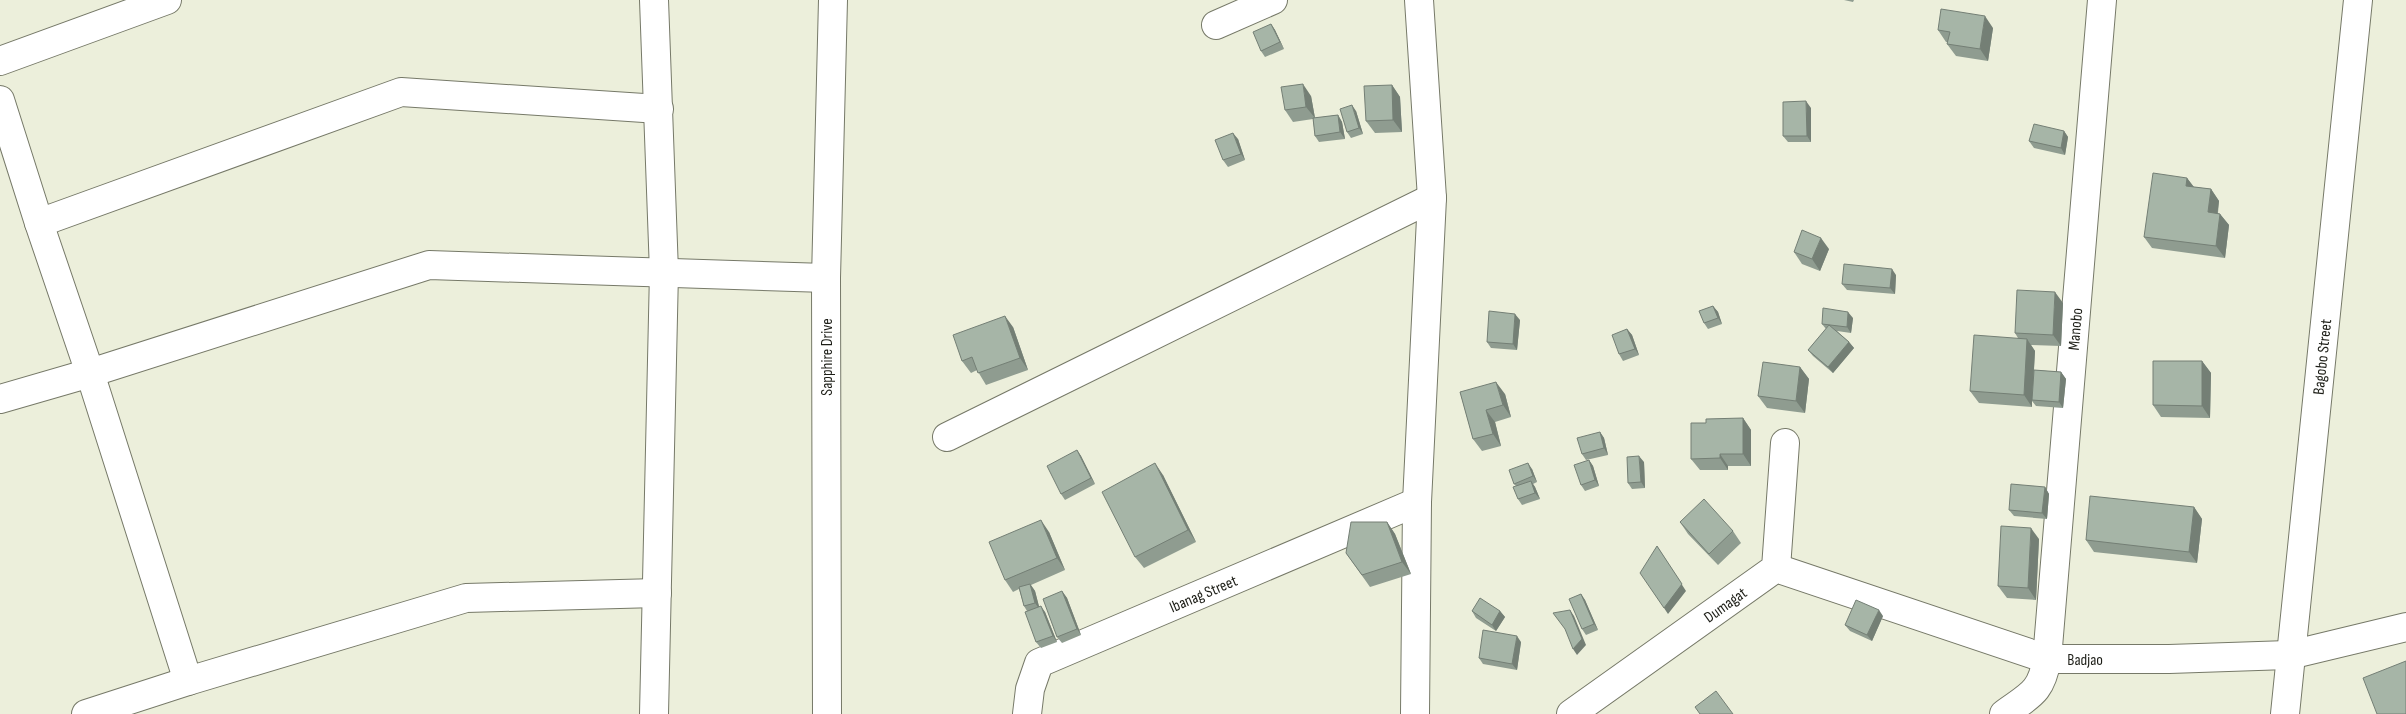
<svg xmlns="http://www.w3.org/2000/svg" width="2406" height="714" font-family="'Sofia Sans Condensed',sans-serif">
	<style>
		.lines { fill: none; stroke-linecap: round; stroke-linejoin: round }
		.minor-casing { stroke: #767968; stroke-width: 30 }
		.minor { stroke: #fff; stroke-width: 28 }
		.wall { fill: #8f9c90 }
		.shaded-wall { fill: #747f75 }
		.building { fill: #a6b5a7; stroke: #747f75 }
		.labels { text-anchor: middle; stroke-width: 4; stroke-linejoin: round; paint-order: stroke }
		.street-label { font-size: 16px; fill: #1d1e17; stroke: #fff }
	</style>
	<rect width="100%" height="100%" fill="#ecefdb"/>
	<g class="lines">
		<g class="minor-casing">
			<g id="minor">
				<path d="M1216 25 1273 0"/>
				<path d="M0 61 167 0"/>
				<path d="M0 100 39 223 90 373 188 681"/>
				<path d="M39 223 401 92 659 109"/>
				<path d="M0 399 90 373 429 265 826 278"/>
				<path d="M947 437 1432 198"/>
				<path id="s1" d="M1776 568 2047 659H2169L2290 655 2406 627"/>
				<path d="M86 714 188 681 466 598 657 593"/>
				<path d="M654 714 664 272 654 0"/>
				<path d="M827 714 826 278 833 0"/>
				<path id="s2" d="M1027 714 1030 689 1039 663 1417 502"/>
				<path d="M1415 714 1417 502 1432 198 1419 0"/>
				<path id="s3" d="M1571 714 1776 568 1785 443"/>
				<path id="s4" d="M2004 714C2030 695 2041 693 2047 659L2102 0"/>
				<path id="s5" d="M2285 714 2358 0"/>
			</g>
		</g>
		<use href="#minor" class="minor"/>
	</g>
	<path class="wall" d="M1844 0H1854L1853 2Z
		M1271 24 1275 30 1284 49 1265 57 1261 51Z
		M1993 28 1988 61 1956 56 1947 44 1948 42H1946L1938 30Z
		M1392 85 1400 97 1402 132 1375 133 1366 121Z
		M1311 96 1315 118 1338 115 1342 122 1345 139 1319 142 1315 136 1313 119 1293 122 1285 110Z
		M1811 108V142H1788L1783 136Z
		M1356 111 1363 134 1351 138 1347 132Z
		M2064 131 2068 137 2065 155 2034 148 2029 141Z
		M1238 139 1245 160 1228 167 1223 160Z
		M2187 178 2194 187 2211 189 2219 201 2218 213 2220 214 2229 225 2225 258 2152 248 2144 237Z
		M1829 249 1820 271 1802 264 1794 252Z
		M1896 275 1895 294 1847 290 1842 284Z
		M2063 303 2061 346 2031 345 2035 351 2034 370 2061 372 2066 379 2063 408 2036 406 2032 401V407L1979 403 1970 391 2018 338 2015 333Z
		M1713 306 1718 312 1722 324 1708 329 1704 323Z
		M1853 318 1851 333 1837 331 1849 342 1854 348 1833 373 1813 356 1808 350 1826 329 1822 324Z
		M1520 320 1517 350 1491 348 1487 342Z
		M1013 327 1028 370 986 385 977 370 971 373 962 361Z
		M1627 329 1632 335 1639 355 1623 361 1619 354Z
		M2202 361 2211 373 2210 418 2161 417 2153 405Z
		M1800 367 1809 379 1805 413 1767 408 1758 396Z
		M1460 392 1505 394 1511 417 1495 422 1501 446 1482 451 1473 439Z
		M1743 418 1751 430V466H1728V470H1700L1691 459 1706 423Z
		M1600 432 1604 438 1608 455 1586 460 1582 454Z
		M1077 450 1081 456 1095 484 1065 500 1061 494Z
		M1589 460 1593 466 1599 486 1585 491 1581 485Z
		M1644 462 1645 488 1632 489 1628 483Z
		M1532 469 1537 482 1533 484 1535 487 1540 499 1522 505 1518 499 1516 486 1514 484Z
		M1163 475 1196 542 1144 568 1135 557Z
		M2045 487 2049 494 2047 519 2014 516 2009 510Z
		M2194 507 2202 519 2197 563 2094 552 2086 540Z
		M1387 522 1395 534 1411 574 1370 587 1346 553Z
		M1680 522 1733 531 1741 543 1718 565 1688 534Z
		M1049 532 1065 570 1031 585 1035 591 1039 607 1045 612 1057 642 1041 648 1036 642 1027 611 1024 606 1019 589 1013 592 1005 580Z
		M2039 539 2036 600 2007 598 1998 586Z
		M1062 591 1067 598 1081 635 1062 643 1057 637Z
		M1581 594 1585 600 1598 630 1586 635 1582 629Z
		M1472 611H1500L1505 617 1496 631 1476 618Z
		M1883 616 1872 641 1850 631 1845 625Z
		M1521 642 1517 670 1483 664 1479 658Z"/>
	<path class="shaded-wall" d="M1985 16 1993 28 1988 61 1980 49Z
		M1271 24 1275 30 1284 49 1280 42Z
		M1303 84 1311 96 1315 118 1306 107Z
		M1392 85 1400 97 1402 132 1393 120Z
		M1806 101 1811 108V142L1807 136Z
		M1352 105 1356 111 1363 134 1359 128Z
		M1338 115 1342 122 1345 139 1340 132Z
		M2064 131 2068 137 2065 155 2061 148Z
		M1233 133 1238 139 1245 160 1241 154Z
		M2187 178 2196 190 2186 186Z
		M2211 189 2219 201 2216 224 2208 212Z
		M2220 214 2229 225 2225 258 2216 246Z
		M1821 238 1829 249 1820 271 1812 259Z
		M1892 269 1896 275 1895 294 1890 288Z
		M2055 292 2063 303 2061 346 2053 335Z
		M1713 306 1718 312 1722 324 1718 318Z
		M1848 312 1853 318 1851 333 1847 327Z
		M1515 314 1520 320 1517 350 1513 344Z
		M1005 316 1013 327 1028 370 1020 358Z
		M1627 329 1632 335 1639 355 1635 349Z
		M2027 339 2035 351 2032 400V407L2024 395Z
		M1849 342 1854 348 1833 373 1828 367Z
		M2202 361 2211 373 2210 418 2202 406Z
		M1800 367 1809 379 1805 413 1796 401Z
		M2061 372 2066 379 2063 408 2059 402Z
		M1496 382 1505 394 1511 417 1503 405Z
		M1486 410 1495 422 1501 446 1493 434Z
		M1743 418 1751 430V466L1743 454Z
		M1600 432 1604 438 1608 455 1604 448Z
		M1077 450 1081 456 1095 484 1091 478Z
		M1720 454 1728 466V470L1720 458Z
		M1639 456 1644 462 1645 488 1641 482Z
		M1589 460 1593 466 1599 486 1595 480Z
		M1155 463 1163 475 1196 542 1188 530Z
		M1528 463 1532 469 1537 482 1533 476Z
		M1531 481 1535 487 1540 499 1535 493Z
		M2045 487 2049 494 2047 519 2042 513Z
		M2194 507 2202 519 2197 563 2189 552Z
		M1041 520 1049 532 1065 570 1057 558Z
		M1387 522 1395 534 1411 574 1402 562Z
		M2031 528 2039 539 2036 600 2028 588Z
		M1657 546 1686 591 1668 614 1664 608Z
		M1030 584 1035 591 1040 610 1035 603Z
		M1062 591 1067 598 1081 635 1077 629Z
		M1581 594 1585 600 1598 630 1594 624Z
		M1041 606 1045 612 1057 642 1053 636Z
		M1570 610 1574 616 1586 645 1577 655 1573 649Z
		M1879 610 1883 616 1872 641 1867 635Z
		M1500 611 1505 617 1496 631 1492 625Z
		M1517 636 1521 642 1517 670 1512 664Z"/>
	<path class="building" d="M1941 9 1985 16 1980 49 1947 44 1950 32 1938 30Z
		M1271 24 1280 42 1261 51 1253 32Z
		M1303 84 1306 107 1285 110 1281 87Z
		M1392 85 1393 120 1366 121 1364 86Z
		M1806 101 1807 136H1783V102Z
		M1352 105 1359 128 1347 132 1340 109Z
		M1338 115 1340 132 1315 136 1313 118Z
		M2034 124 2064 131 2061 148 2029 141Z
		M1233 133 1241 154 1223 160 1215 140Z
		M2153 173 2187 178 2186 186 2211 189 2208 212 2220 214 2216 246 2144 237Z
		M1802 230 1821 238 1812 259 1794 252Z
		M1844 264 1892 269 1890 288 1842 284Z
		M2017 290 2055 292 2053 335 2015 333Z
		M1713 306 1718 318 1704 323 1699 311Z
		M1823 308 1848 312 1847 327 1822 324Z
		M1489 311 1515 314 1513 344 1487 342Z
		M1005 316 1020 358 978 373 972 357 962 361 953 335Z
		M1829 325 1849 342 1828 367 1808 350Z
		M1627 329 1635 349 1619 354 1612 335Z
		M1974 335 2027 339 2024 395 1970 391Z
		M2153 361H2202V406L2153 405Z
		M1763 362 1800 367 1796 401 1758 396Z
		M2034 370 2061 372 2059 402 2032 400Z
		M1496 382 1503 405 1486 410 1493 434 1473 439 1460 392Z
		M1743 418V454H1720V458L1691 459V423H1706V419Z
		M1600 432 1604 448 1582 454 1577 438Z
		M1077 450 1091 478 1061 494 1047 466Z
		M1639 456 1641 482 1628 483 1627 457Z
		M1589 460 1595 480 1581 485 1574 465Z
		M1155 463 1188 530 1135 557 1102 492Z
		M1528 463 1533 476 1514 484 1509 470Z
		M1531 481 1535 493 1518 499 1513 487Z
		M2011 484 2045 487 2042 513 2009 510Z
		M2090 496 2194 507 2189 552 2086 540Z
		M1704 499 1733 531 1709 554 1680 522Z
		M1041 520 1057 558 1005 580 989 542Z
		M1351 522H1387L1402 562 1362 575 1346 553Z
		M2001 526 2031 528 2028 588 1998 586Z
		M1657 546 1682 584 1664 608 1640 573Z
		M1030 584 1035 603 1024 606 1019 587Z
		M1062 591 1077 629 1057 637 1043 599Z
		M1581 594 1594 624 1582 629 1569 599Z
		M1480 598 1500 611 1492 625 1472 611Z
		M1856 600 1879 610 1867 635 1845 625Z
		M1041 606 1053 636 1036 642 1025 612Z
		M1570 610 1582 639 1573 649 1565 629 1553 613Z
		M1483 630 1517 636 1512 664 1479 658Z
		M2406 661V714H2377L2363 678Z
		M1716 691 1733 714H1700L1695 707Z"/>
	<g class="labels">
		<g class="street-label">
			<text dy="6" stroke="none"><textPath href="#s4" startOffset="404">Manobo</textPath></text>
			<text transform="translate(826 357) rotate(-90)" y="6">Sapphire Drive</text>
			<text dy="6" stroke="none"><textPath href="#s5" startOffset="359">Bagobo Street</textPath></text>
			<text dy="6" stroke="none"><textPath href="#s2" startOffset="231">Ibanag Street</textPath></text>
			<text dy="6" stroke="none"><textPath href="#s3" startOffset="189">Dumagat</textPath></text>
			<text dy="6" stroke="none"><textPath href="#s1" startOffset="324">Badjao</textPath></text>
		</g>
	</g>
</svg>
